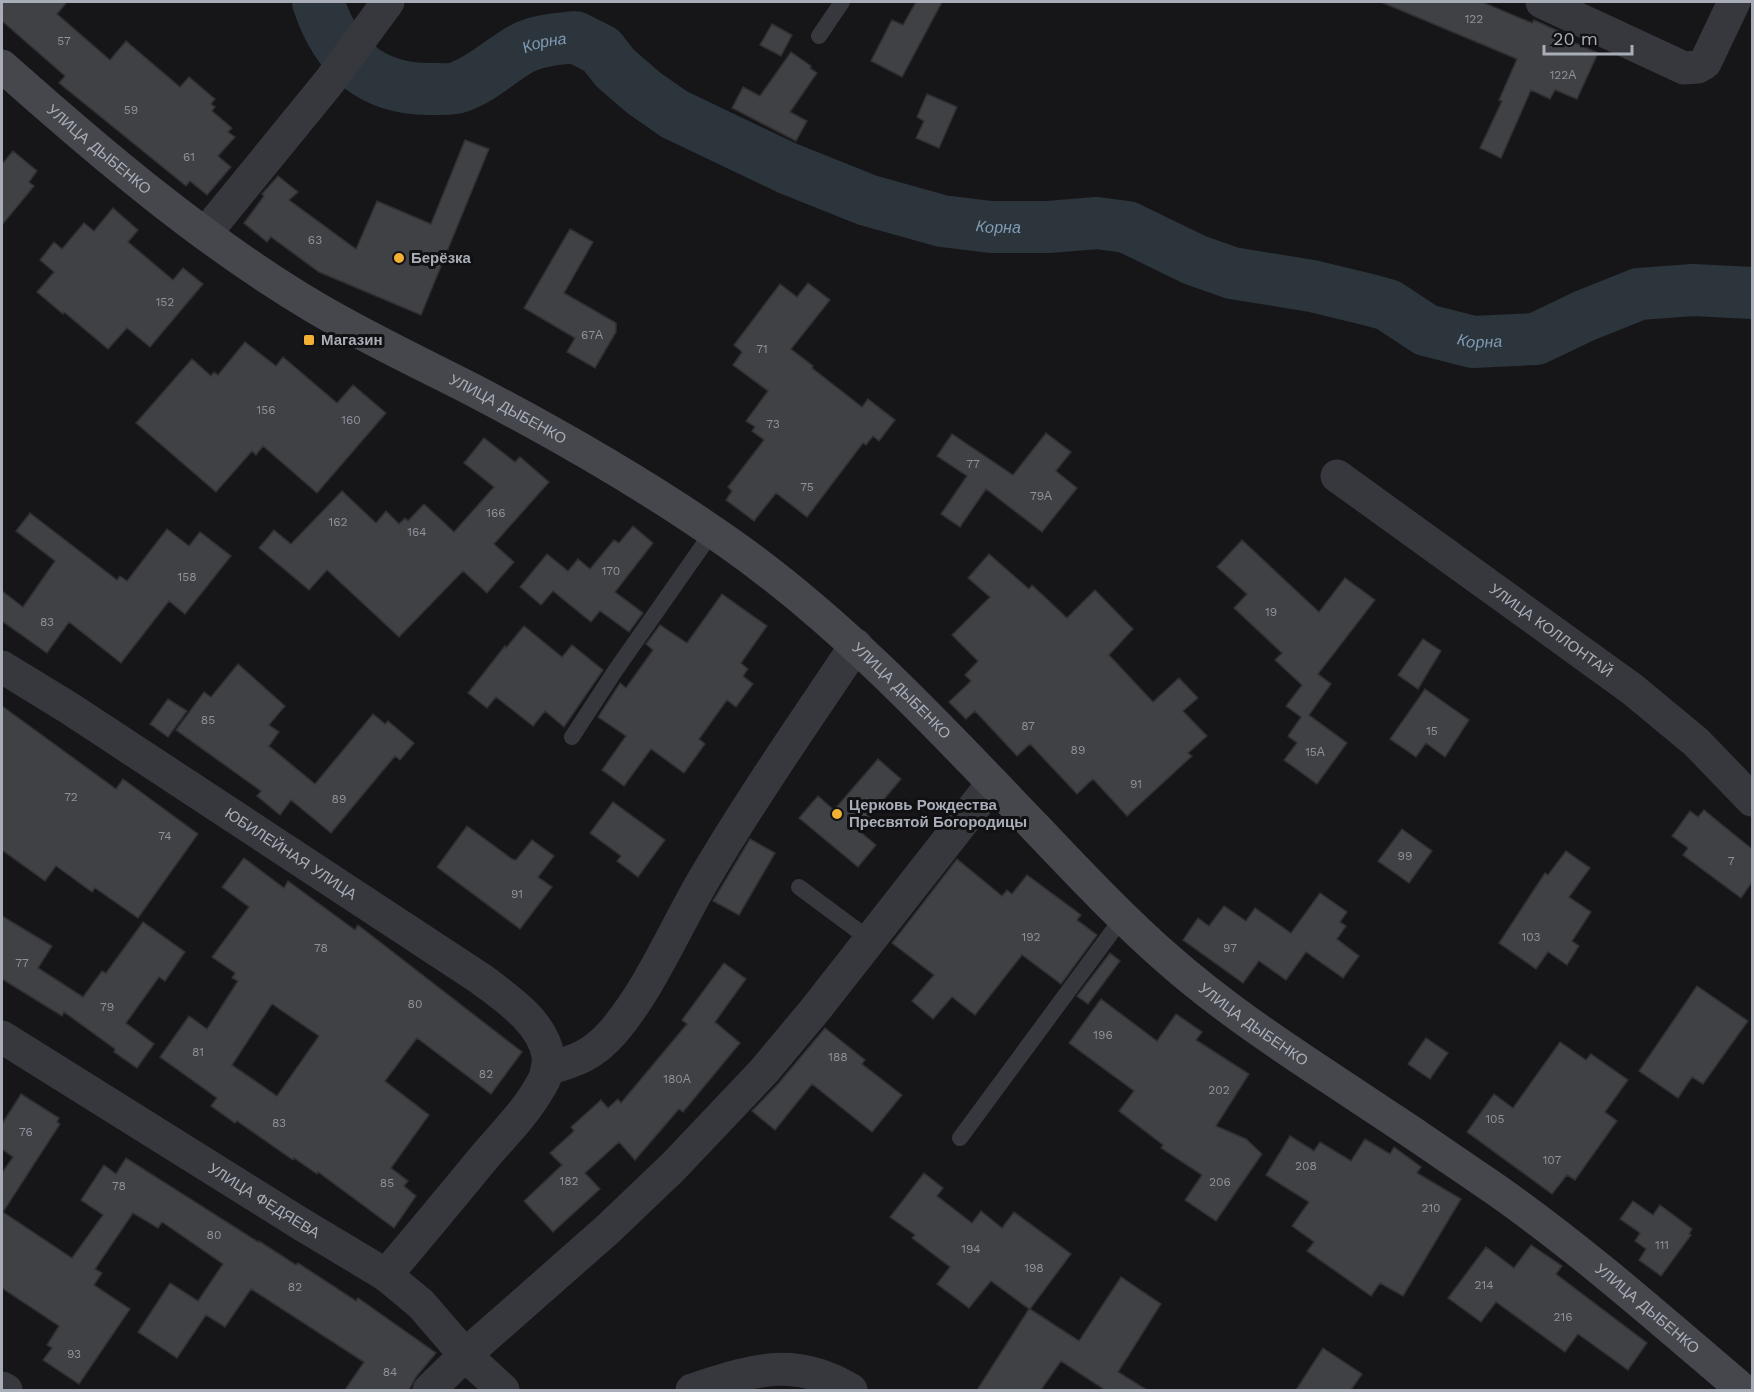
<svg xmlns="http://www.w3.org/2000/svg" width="1754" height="1392" font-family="'Work Sans',sans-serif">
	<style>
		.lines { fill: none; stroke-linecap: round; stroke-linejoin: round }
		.river { stroke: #2c353c; stroke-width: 52 }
		.building { fill: #404145; stroke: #303034; stroke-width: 1.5; fill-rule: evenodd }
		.service { stroke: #37383d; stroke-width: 16 }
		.minor { stroke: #37383d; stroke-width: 33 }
		.tertiary { stroke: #37383d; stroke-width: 33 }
		.secondary { stroke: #45474d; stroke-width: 33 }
		.poi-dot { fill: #f2b134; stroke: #111113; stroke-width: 2 }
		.labels { text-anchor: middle; stroke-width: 6; stroke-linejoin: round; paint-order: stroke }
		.number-label { font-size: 12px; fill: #8e929b }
		.street-label { font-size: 15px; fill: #a8adb8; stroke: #111113 }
		.poi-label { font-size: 15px; font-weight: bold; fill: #a8adb8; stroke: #111113; text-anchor: start }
		.water-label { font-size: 16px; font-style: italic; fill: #7f9bb3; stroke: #111113 }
	</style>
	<rect width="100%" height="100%" fill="#161618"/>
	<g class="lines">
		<path class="river" id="s1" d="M318 2C336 57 371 90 432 89 440 89 451 90 459 87 482 79 500 61 521 49 536 40 558 39 575 37L601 50 615 68 644 93 674 114 787 168 867 200 942 221 991 227H1048L1097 223 1127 227 1195 260 1232 273 1312 286 1370 300 1388 305 1426 330 1473 342 1536 339 1584 316 1639 294 1693 290 1752 293"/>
	</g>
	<path class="building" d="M2 2H67L57 14 110 60 126 41 180 87 189 77 215 99 211 104 215 107 212 111 232 128 228 132 235 137 218 156 231 167 207 195 190 181 186 186 59 83 65 76 2 21Z
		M916 2H942L902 77 871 61 892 20 903 25Z
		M1381 2H1482L1532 23 1534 20 1558 31 1557 35 1598 53 1577 99 1555 90 1550 99 1531 90 1501 158 1480 148 1502 101 1499 100 1517 59Z
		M772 24 792 35 781 56 760 45Z
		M791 52 811 66 810 68 817 73 790 112 807 121 796 141 732 108 743 87 760 96Z
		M927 94 957 107 939 148 916 138 924 121 917 117Z
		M465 140 489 149 421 315 319 272 271 237 267 242 244 223 264 196 262 194 278 176 298 192 289 200 356 249 377 201 431 224Z
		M13 151 37 171 29 182 34 186 2 225V164Z
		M113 208 138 230 128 242 173 280 183 268 203 284 150 347 127 328 108 349 64 312 63 314 37 292 54 272 40 260 54 242 62 249 84 223 94 231Z
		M570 229 593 242 564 293 616 323V332L595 368 567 352 575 338 524 308Z
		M808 283 830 300 791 349 813 366 812 368 862 407 868 399 895 420 879 441 873 436 866 445 863 443 807 517 776 493 754 521 726 500 732 491 728 487 764 440 752 431 755 427 746 421 768 391 733 365 742 352 734 345 780 284 797 297Z
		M245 342 276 366 283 357 337 403 353 385 386 413 317 493 263 446 256 455 252 451 216 492 136 423 192 359 211 376 214 372 218 375Z
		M1046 433 1071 452 1056 471 1077 488 1042 532 986 489 960 527 941 514 967 476 937 456 952 434 1013 475Z
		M484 438 515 462 520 457 549 482 494 544 514 562 487 593 463 571 399 637 327 570 309 590 259 548 274 530 291 544 342 491 376 523 386 511 399 524 405 518 408 521 424 504 454 532 494 487 464 463Z
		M30 513 117 580 120 576 127 581 167 529 189 546 200 532 231 556 185 614 169 601 121 663 69 622 47 653 2 621V591L23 607 55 561 16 531Z
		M633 526 653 543 615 592 643 613 629 632 600 611 591 622 553 591 541 605 520 587 547 554 568 571 578 559 590 569 614 540 619 543Z
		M1242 540 1319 612 1345 578 1375 600 1318 674 1331 684 1309 715 1347 743 1317 784 1284 760 1297 743 1288 736 1301 717 1286 706 1302 685 1275 660 1282 653 1234 608 1247 594 1217 567Z
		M989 554 1029 589 1032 585 1067 618 1095 590 1133 629 1109 655 1153 702 1179 678 1198 698 1183 711 1207 736 1188 753 1192 756 1127 816 1093 779 1077 794 1030 744 1017 756 975 711 966 719 949 702 971 681 965 675 978 661 952 635 990 597 968 578Z
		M722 594 767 626 741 663 748 669 743 676 753 684 736 707 727 700 699 739 705 744 684 773 651 749 624 786 602 770 626 736 598 717 620 683 626 688 653 650 646 644 660 625 687 643Z
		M524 626 562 657 572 645 603 670 564 727 545 711 533 726 496 697 487 708 468 693 505 646 506 648Z
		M1423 639 1441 651 1418 689 1398 675Z
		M238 664 285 706 269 725 279 732 269 746 315 784 373 714 385 724 388 721 414 743 400 760 395 756 331 833 291 800 280 815 257 796 261 791 176 730 204 692 211 697Z
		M1425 689 1469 720 1445 757 1426 743 1416 757 1390 739Z
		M168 699 187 711 168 737 150 724Z
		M2 706 116 789 123 779 198 834 138 918 95 888 92 892 56 866 45 881 2 850Z
		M878 759 901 779 858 830 876 845 858 867 799 818 818 796 834 810Z
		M613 802 665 840 638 877 617 861 621 856 590 833Z
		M1704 810 1752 849V882L1741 898 1683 855 1688 848 1672 836 1690 811 1698 817Z
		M467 826 512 859 516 860 532 840 554 856 538 877 552 887 520 929 437 867Z
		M1402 829 1432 851 1409 883 1378 861Z
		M750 839 775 853 739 915 713 901Z
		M1566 851 1590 868 1569 897 1591 912 1572 941 1579 946 1567 965 1548 952 1536 969 1499 943 1545 873 1548 875Z
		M244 858 284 888 288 881 355 930 358 925 522 1052 491 1094 417 1038 385 1081 429 1115 391 1168 408 1181 404 1186 416 1196 394 1228 318 1172 317 1174 294 1158 293 1160 237 1121 235 1123 211 1106 217 1098 160 1057 189 1016 207 1029 238 981 232 978 235 973 212 957 249 907 222 887ZM272 1004 319 1036 277 1096 232 1065Z
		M957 859 1002 896 1007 890 1012 894 1027 875 1081 915 1077 920 1097 935 1061 984 1022 955 975 1015 952 997 933 1019 912 1001 934 975 892 943Z
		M1320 893 1347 912 1340 922 1346 926 1337 939 1359 956 1343 978 1306 952 1286 980 1259 961 1243 983 1183 940 1198 918 1209 926 1224 906 1246 921 1255 908 1291 933Z
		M2 916 52 946 38 968 83 997 102 971 106 973 143 922 185 952 165 981 159 977 126 1023 154 1044 137 1068 114 1052 115 1049 64 1012 62 1016 2 979Z
		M1110 953 1120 961 1088 1004 1077 996Z
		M724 963 746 979 715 1022 740 1043 683 1112 679 1109 635 1160 619 1142 585 1173 600 1189 553 1232 524 1201 562 1165 550 1153 574 1131 571 1127 601 1100 608 1108 618 1099 621 1103 687 1024 682 1020Z
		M1697 986 1748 1021 1703 1084 1692 1077 1678 1098 1639 1071Z
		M1101 999 1157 1041 1176 1014 1202 1032 1196 1040 1249 1074 1216 1126 1246 1139 1262 1154 1216 1221 1185 1200 1202 1175 1161 1148 1163 1145 1119 1111 1134 1091 1069 1043Z
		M825 1028 865 1060 862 1064 902 1095 872 1132 812 1084 775 1130 752 1111 778 1084Z
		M1426 1038 1448 1053 1430 1079 1408 1064Z
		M1560 1042 1586 1060 1591 1054 1628 1080 1605 1112 1617 1121 1575 1180 1567 1175 1552 1194 1467 1132 1494 1094 1513 1108Z
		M21 1094 59 1118 57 1122 60 1124 3 1212 72 1258 103 1215 81 1200 104 1165 116 1174 126 1158 258 1242 259 1241 296 1265 298 1263 356 1301 358 1298 436 1353 416 1377 409 1390H345L364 1362 251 1289 225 1327 206 1315 177 1358 138 1332 170 1283 198 1301 223 1264 162 1222 158 1228 133 1213 95 1269 102 1273 94 1285 130 1309 79 1384 43 1360 52 1348 47 1345 59 1326 2 1288V1173L13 1157 2 1149V1124Z
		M1290 1136 1314 1151 1320 1142 1351 1161 1365 1139 1390 1154 1394 1147 1421 1167 1417 1173 1461 1199 1403 1296 1380 1283 1371 1296 1307 1251 1314 1242 1292 1226 1309 1202 1266 1175Z
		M924 1173 943 1188 937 1196 972 1223 981 1211 1002 1228 1014 1212 1071 1254 1030 1309 1079 1341 1121 1277 1161 1304 1118 1372 1147 1390H1105L1061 1361 1041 1390H977L1029 1309 991 1281 969 1308 937 1284 950 1267 912 1238 915 1235 890 1217Z
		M1633 1201 1653 1215 1660 1205 1692 1229 1689 1234 1691 1235 1661 1276 1639 1260 1646 1249 1635 1241 1640 1233 1620 1219Z
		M1531 1245 1562 1266 1556 1274 1647 1343 1628 1370 1578 1334 1565 1352 1496 1302 1481 1322 1448 1298 1486 1247 1514 1268Z
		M1323 1348 1362 1374 1351 1390H1296Z"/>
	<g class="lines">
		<path class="service" d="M819 36 842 2
			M572 737 615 671 713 531
			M799 887 869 939
			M960 1138 1123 917"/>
		<g class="minor">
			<path d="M1542 2 1684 68 1698 67 1705 63 1734 2"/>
			<path d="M205 234 329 82 388 2"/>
			<path id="s2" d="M1337 476 1632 689 1696 742 1752 800"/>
			<path id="s3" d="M2 667 69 708 481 979C506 998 543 1022 548 1056 549 1067 546 1078 540 1087 526 1112 505 1133 486 1155 453 1195 420 1235 386 1275"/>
			<path id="s4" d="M2 1037 301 1224 386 1275 421 1304 465 1355 503 1390"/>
			<path d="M547 1069C576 1061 593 1055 613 1032 650 989 675 928 704 879 751 799 804 723 856 645"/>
			<path d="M429 1390 465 1355 607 1230 673 1167 764 1071 815 1010 993 783"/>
			<path d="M692 1390C751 1371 793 1355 851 1390"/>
		</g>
		<path class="tertiary" d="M2 1388 6 1390"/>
		<path class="secondary" id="s5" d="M2 66C100 153 203 241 316 308 367 338 420 363 473 390 561 436 648 486 729 543 843 623 939 727 1036 828 1079 873 1122 919 1169 960 1219 1004 1274 1041 1330 1078 1385 1114 1440 1151 1495 1189 1582 1250 1662 1321 1743 1390"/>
	</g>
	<g class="poi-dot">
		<circle cx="399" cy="258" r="6"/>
		<rect x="303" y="334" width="12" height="12" rx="3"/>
		<circle cx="837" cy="814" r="6"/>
	</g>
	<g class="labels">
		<g class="number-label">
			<text x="1474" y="23">122</text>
			<text x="64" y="45">57</text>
			<text x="1563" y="79">122А</text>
			<text x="131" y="114">59</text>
			<text x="189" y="161">61</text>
			<text x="315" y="244">63</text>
			<text x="165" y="306">152</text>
			<text x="592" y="339">67А</text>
			<text x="762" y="353">71</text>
			<text x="266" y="414">156</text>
			<text x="351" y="424">160</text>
			<text x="773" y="428">73</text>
			<text x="973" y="468">77</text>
			<text x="807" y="491">75</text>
			<text x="1041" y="500">79А</text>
			<text x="496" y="517">166</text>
			<text x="338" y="526">162</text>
			<text x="417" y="536">164</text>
			<text x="611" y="575">170</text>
			<text x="187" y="581">158</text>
			<text x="1271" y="616">19</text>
			<text x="47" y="626">83</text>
			<text x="208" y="724">85</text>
			<text x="1028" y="730">87</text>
			<text x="1432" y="735">15</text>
			<text x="1078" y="754">89</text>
			<text x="1315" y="756">15А</text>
			<text x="1136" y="788">91</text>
			<text x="71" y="801">72</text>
			<text x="339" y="803">89</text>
			<text x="165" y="840">74</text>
			<text x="1405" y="860">99</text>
			<text x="1731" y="865">7</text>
			<text x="517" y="898">91</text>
			<text x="1031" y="941">192</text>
			<text x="1531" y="941">103</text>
			<text x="321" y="952">78</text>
			<text x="1230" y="952">97</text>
			<text x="22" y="967">77</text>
			<text x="415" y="1008">80</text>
			<text x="107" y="1011">79</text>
			<text x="1103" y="1039">196</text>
			<text x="198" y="1056">81</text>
			<text x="838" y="1061">188</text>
			<text x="486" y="1078">82</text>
			<text x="677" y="1083">180А</text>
			<text x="1219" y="1094">202</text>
			<text x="1495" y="1123">105</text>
			<text x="279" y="1127">83</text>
			<text x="26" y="1136">76</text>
			<text x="1552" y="1164">107</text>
			<text x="1306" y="1170">208</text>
			<text x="569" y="1185">182</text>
			<text x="1220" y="1186">206</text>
			<text x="387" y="1187">85</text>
			<text x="119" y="1190">78</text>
			<text x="1431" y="1212">210</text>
			<text x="214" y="1239">80</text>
			<text x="1662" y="1249">111</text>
			<text x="971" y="1253">194</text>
			<text x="1034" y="1272">198</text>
			<text x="1484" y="1289">214</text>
			<text x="295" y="1291">82</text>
			<text x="1563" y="1321">216</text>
			<text x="74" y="1358">93</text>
			<text x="390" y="1376">84</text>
		</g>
		<g class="street-label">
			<text dy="5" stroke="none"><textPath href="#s5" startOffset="128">УЛИЦА ДЫБЕНКО</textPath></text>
			<text dy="5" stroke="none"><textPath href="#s5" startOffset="614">УЛИЦА ДЫБЕНКО</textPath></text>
			<text dy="5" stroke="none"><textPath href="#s2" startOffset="264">УЛИЦА КОЛЛОНТАЙ</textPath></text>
			<text dy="5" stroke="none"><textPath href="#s5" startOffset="1100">УЛИЦА ДЫБЕНКО</textPath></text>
			<text dy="5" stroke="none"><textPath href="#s3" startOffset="344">ЮБИЛЕЙНАЯ УЛИЦА</textPath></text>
			<text dy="5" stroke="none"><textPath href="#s5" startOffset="1586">УЛИЦА ДЫБЕНКО</textPath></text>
			<text dy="5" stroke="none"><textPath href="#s4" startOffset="309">УЛИЦА ФЕДЯЕВА</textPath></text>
			<text dy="5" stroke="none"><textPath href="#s5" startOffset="2072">УЛИЦА ДЫБЕНКО</textPath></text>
		</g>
		<g class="poi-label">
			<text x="411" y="263">Берёзка</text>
			<text x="321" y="345">Магазин</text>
			<text x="849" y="810">Церковь Рождества<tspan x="849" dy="17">Пресвятой Богородицы</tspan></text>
		</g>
		<g class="water-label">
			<text dy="6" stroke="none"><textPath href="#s1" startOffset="280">Корна</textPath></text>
			<text dy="6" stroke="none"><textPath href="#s1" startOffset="784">Корна</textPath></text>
			<text dy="6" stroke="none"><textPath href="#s1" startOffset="1288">Корна</textPath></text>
		</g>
	</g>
	<rect width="1754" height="1392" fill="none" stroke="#a8adb8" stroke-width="6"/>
	<path d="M1544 45v9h88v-9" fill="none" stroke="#a8adb8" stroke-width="3"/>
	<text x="1553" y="45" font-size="18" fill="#a8adb8" stroke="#111113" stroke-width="4.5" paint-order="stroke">20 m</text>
</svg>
